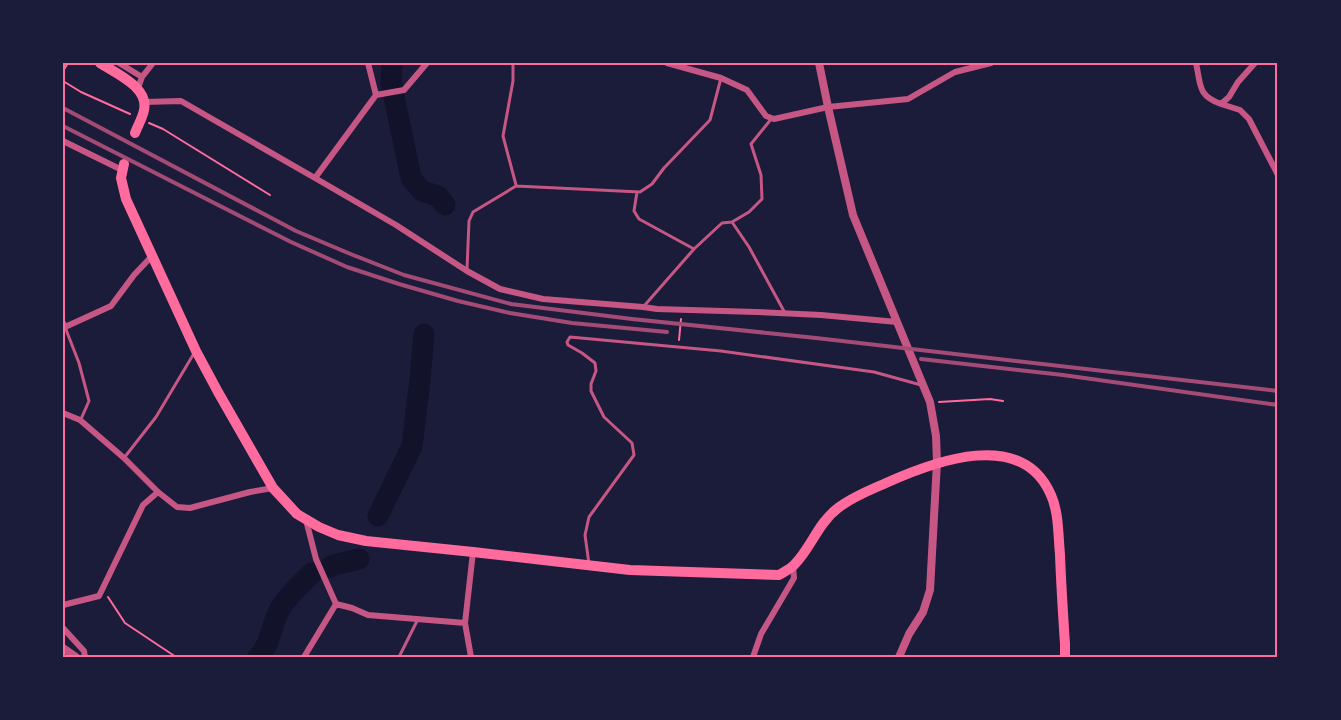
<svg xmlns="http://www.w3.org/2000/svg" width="1341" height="720" font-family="'Times New Roman',serif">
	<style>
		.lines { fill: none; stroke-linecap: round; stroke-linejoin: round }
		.river { stroke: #12122b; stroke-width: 21 }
		.path { stroke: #ff6b9d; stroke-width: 2 }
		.service { stroke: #c65784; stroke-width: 3 }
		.minor { stroke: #c65784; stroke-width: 6 }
		.tertiary { stroke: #c65784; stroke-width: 8 }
		.primary { stroke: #ff6b9d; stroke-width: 10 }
		.rail { stroke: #a44b75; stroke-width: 4 }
		.neatline { fill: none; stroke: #ff6b9d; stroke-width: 2 }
	</style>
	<rect width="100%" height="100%" fill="#1b1b3a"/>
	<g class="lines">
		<path class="river" d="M393 63 392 66 391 82 411 178 422 191 438 196 445 205
			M378 516 412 446 420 380 424 334
			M330 567 334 565 359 559
			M258 657C271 645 271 624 280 609 288 595 300 585 312 573"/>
		<path class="path" d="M63 71 68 63
			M63 81 81 92 130 114
			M149 123 163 129 270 195
			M679 340 681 319
			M939 402 990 399 1003 401
			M108 597 125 623 176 657"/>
		<path class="service" d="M513 63V81L503 136 516 185
			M637 192 634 211 639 219 694 249
			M732 222 749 247 785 313
			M467 269 469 221 473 212 516 186 640 192 652 184 664 168 710 120 721 78
			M644 306 694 249 722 223 732 222 749 212 762 199 761 175 751 144 772 118
			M65 327 79 363 89 401 81 419
			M124 458 156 417 193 355
			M589 564 585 535 589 517 634 455 632 443 604 417 591 391V384L596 371 595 363 582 353 568 345 567 342 570 337 721 351 874 372 921 385
			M399 657 417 621"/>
		<path class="minor" d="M119 63 142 77
			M368 63 376 95
			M667 63 721 78 747 90 766 116 774 119 828 107 908 99 955 72 991 63
			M1196 63C1201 85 1197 95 1221 104L1229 97 1238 82 1255 63
			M138 88 142 77 153 63
			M144 102 181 101 315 178 396 225 467 271 500 289 543 299 643 307 657 309 756 312 821 315 897 322
			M1221 104 1240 110 1249 119 1278 175
			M63 141 122 170
			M315 178 376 95 404 90 427 63
			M63 323 65 327 111 306 134 275 152 256
			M63 413 80 420 124 458 158 492 177 507 190 508 250 492 273 488
			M306 520 316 559 336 604
			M336 604 352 608 368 615 465 623
			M63 605 99 596 143 505 158 492
			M63 628 84 651 85 657
			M304 657 336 604
			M471 657 465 623 473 552
			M753 657 761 634 794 578 793 566"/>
		<path class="tertiary" d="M819 63 828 107 853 215 930 402 936 436 937 462 930 590 923 612 909 634 899 657
			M63 648 76 657"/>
		<path class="primary" d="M100 63C115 73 149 87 144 110 143 117 138 125 135 133
			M124 164 121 178 126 199 196 351 218 392 273 488 297 514 319 527 338 535 366 541 473 552 630 570 779 575C784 572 790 569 794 565 811 548 818 523 838 508 852 497 870 490 886 483 935 461 1022 428 1051 495 1059 513 1058 535 1060 554 1061 584 1063 614 1065 644V657"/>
		<path class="rail" d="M63 108 296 231 353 255 404 275 511 304 632 319 816 338 1278 391
			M63 126 291 242 347 267 399 284 458 301 510 313 572 323 667 332
			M921 359 1063 375 1278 405"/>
	</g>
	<rect width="1341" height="720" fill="none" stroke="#1b1b3a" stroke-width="129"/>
	<rect x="64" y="64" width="1212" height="592" class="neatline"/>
</svg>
